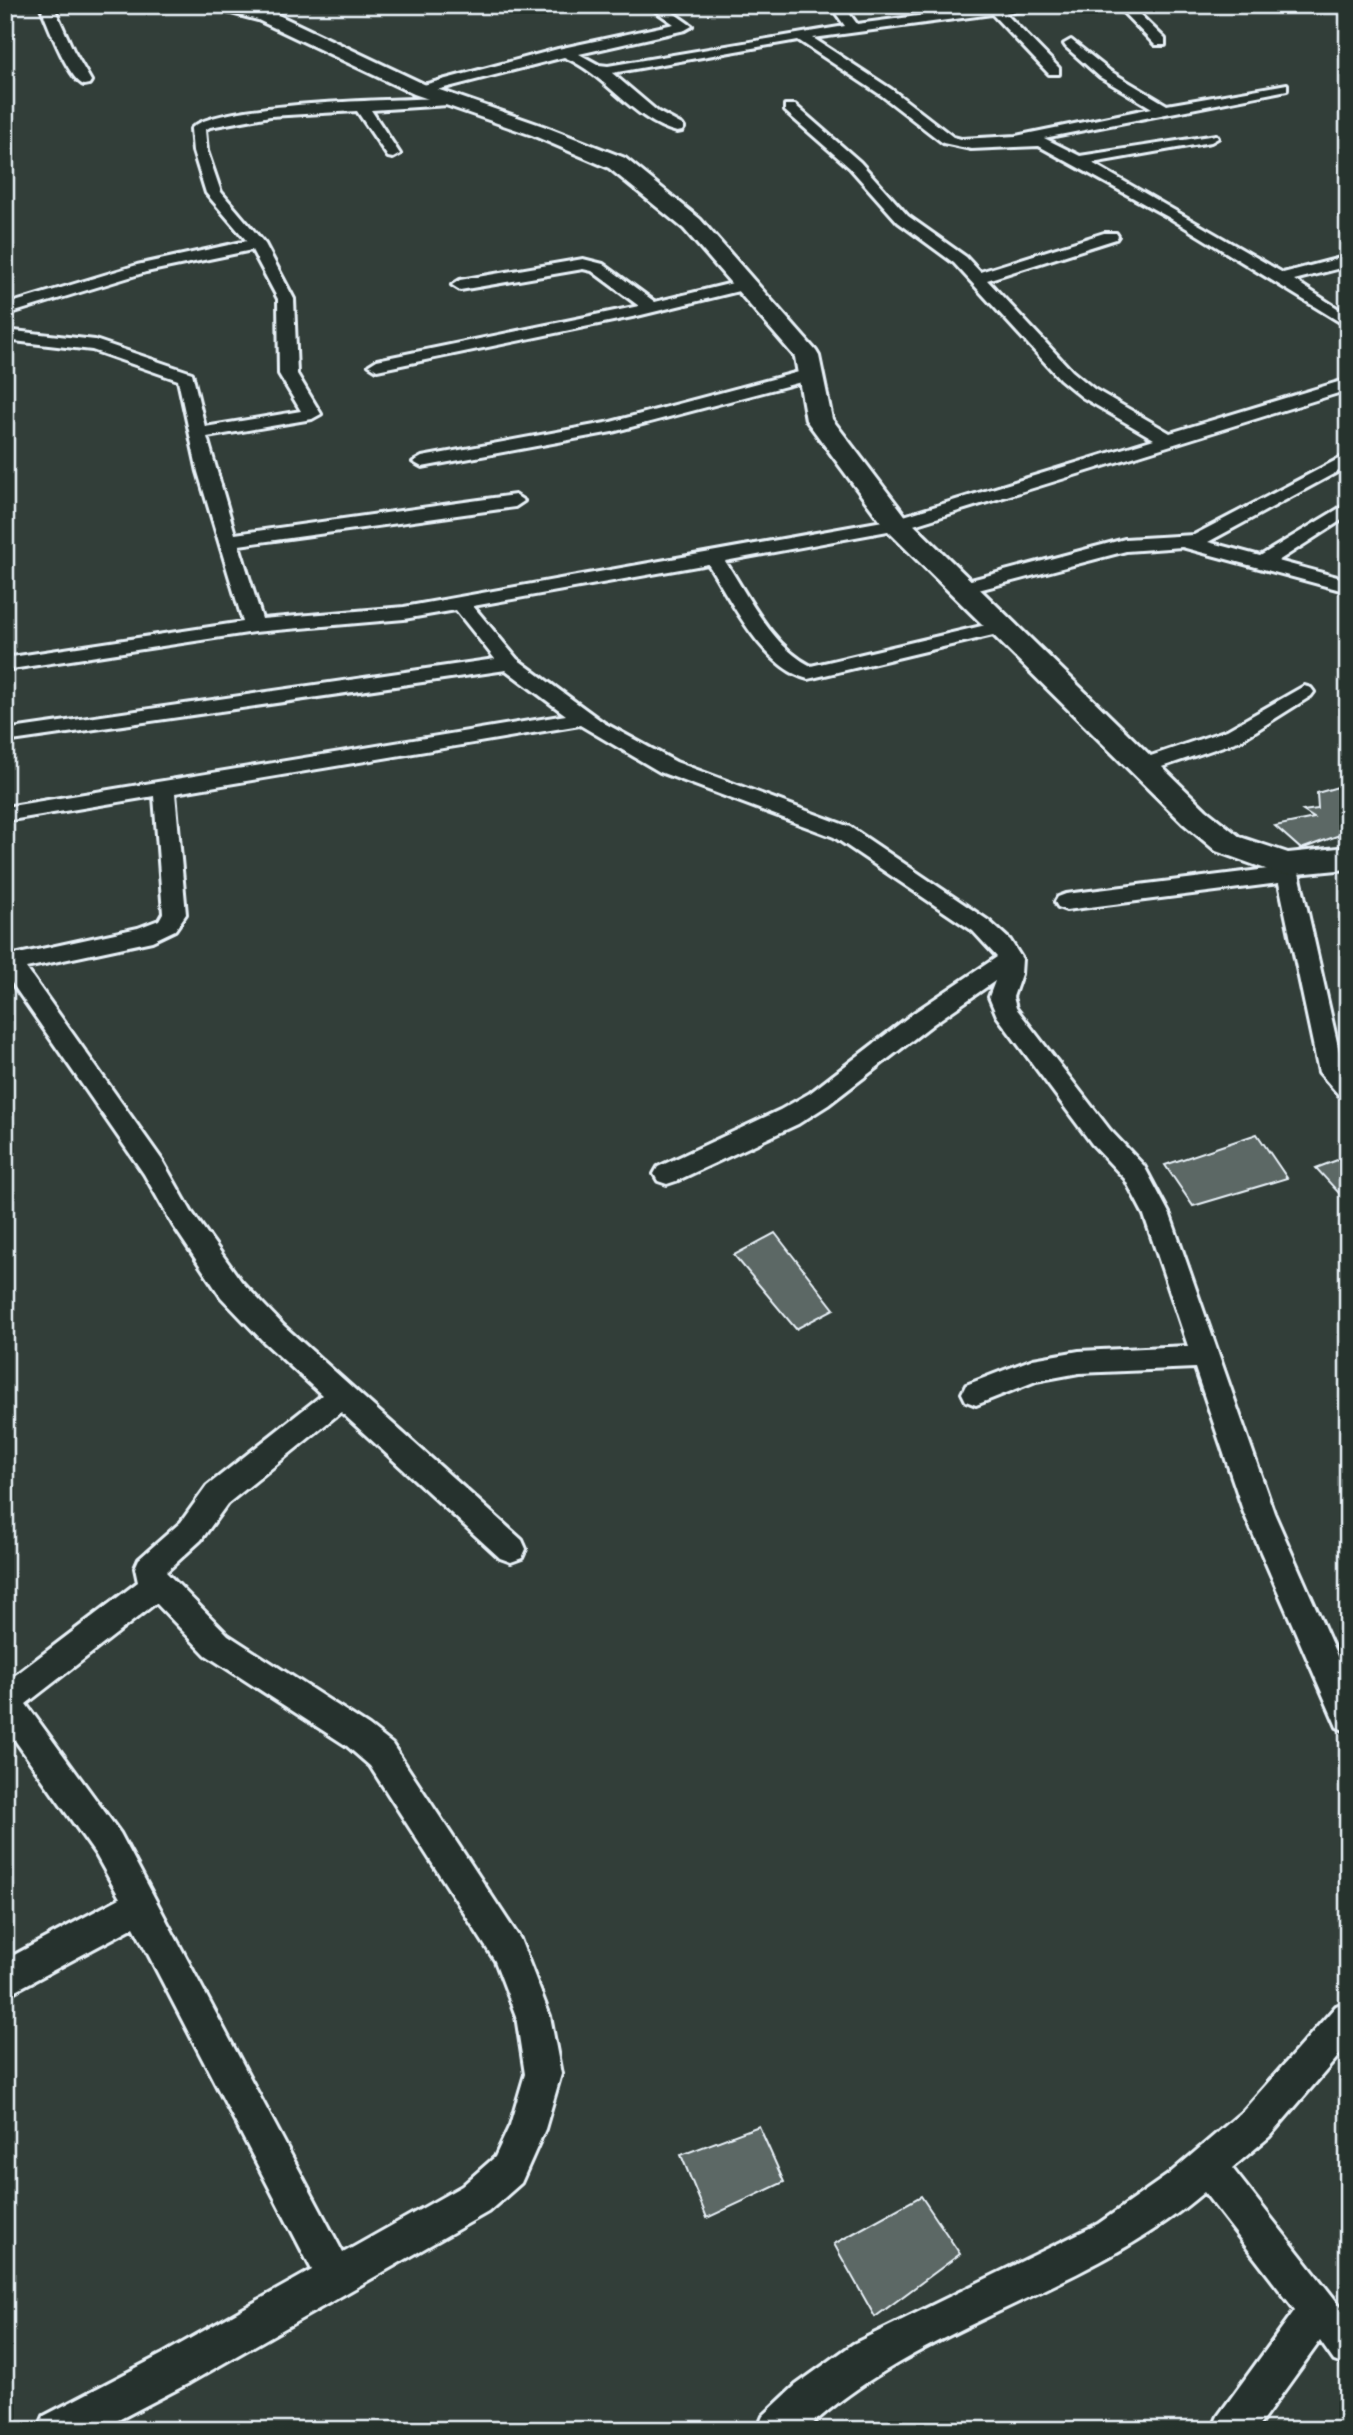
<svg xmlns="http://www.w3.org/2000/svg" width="1353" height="2435" font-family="'Patrick Hand',sans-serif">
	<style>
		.building { fill: #5c6865; stroke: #e8f1f8; stroke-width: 2 }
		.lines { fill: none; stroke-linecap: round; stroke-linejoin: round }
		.street-casing { stroke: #e8f1f8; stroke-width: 6 }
		.secondary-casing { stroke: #e8f1f8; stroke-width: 6 }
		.street { fill: #26332d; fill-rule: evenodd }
		.secondary { fill: #26332d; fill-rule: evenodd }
	</style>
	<rect width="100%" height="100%" fill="#323e39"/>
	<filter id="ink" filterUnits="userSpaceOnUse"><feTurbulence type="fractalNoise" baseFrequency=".0143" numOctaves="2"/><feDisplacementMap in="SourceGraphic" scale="14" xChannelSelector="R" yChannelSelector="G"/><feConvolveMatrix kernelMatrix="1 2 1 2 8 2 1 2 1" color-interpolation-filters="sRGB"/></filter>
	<g filter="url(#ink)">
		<path class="building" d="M1348 784V832L1301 849 1275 826 1314 818 1303 811 1318 809 1317 793Z
			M1257 1134 1287 1178 1193 1206 1165 1165Z
			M1348 1156V1203L1316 1168Z
			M775 1233 834 1309 796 1329 734 1255Z
			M759 2126 784 2182 707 2218 681 2155Z
			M921 2196 960 2254 875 2317 834 2244Z"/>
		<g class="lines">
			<g class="street-casing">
				<path id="street" d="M40 5H53L73 50 91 81 89 84 84 85C68 79 47 22 40 5Z
					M647 5H662L692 26 685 30 579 54 599 65 608 66 845 26 830 5H843L857 24 1002 5H1040L1034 9 1005 13 1059 68V74H1049L992 14 813 38 891 89 953 137 961 139 1016 136 1152 108 1100 77 1066 47 1064 44 1071 40 1110 71 1167 105 1287 84V90L1282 91 1044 138 1080 156 1216 135 1218 138 1211 142 1092 163 1283 273 1348 256V266L1294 280 1348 315V327L1170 218 1039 146 971 149 943 143 881 95 798 40 612 73 658 112 682 125 684 128 682 131 677 132C633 121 606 74 564 57L421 94 414 90 416 87 558 49 674 24Z
					M1116 5H1130L1165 39V45H1155Z
					M443 98 450 102 448 105 371 110 400 154 393 158 388 157 357 111 270 116 210 127 205 130 207 151 221 192 265 244 294 299 297 374 321 414 312 419 207 437 235 534 515 495 524 501 515 507 239 545 262 619 404 607 894 519 1154 439 1082 397 1060 379 954 263 898 222 850 168 785 111V105H795L860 162 908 216 966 257 980 272 1104 233H1116L1118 236 1116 239 987 280 1072 371 1094 389 1170 433 1348 379V390L904 528 725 561C749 597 771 646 811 666L1003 621 1010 623 1013 627 1010 631 808 679C763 668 731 600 708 564L473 606 517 659 604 723 676 762 850 827 989 921 1010 940 1022 959 1021 974 1013 997 1016 1008 1110 1130 1144 1166 1170 1215 1274 1513 1348 1681V1732L1337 1727 1244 1513 1195 1368 1079 1373 1036 1381 976 1405 966 1401 962 1393 966 1385 1033 1359 1079 1351 1188 1346 1144 1215 1125 1179 1092 1144 997 1016 989 997 995 981 933 1024 828 1105 798 1124 676 1181 667 1184 658 1181 654 1174 658 1167 780 1110 810 1093 915 1012 997 957 973 931 834 837 660 772 580 725 175 793 186 914 175 930 152 941 26 968 162 1160 191 1211 241 1281 284 1326 522 1540 526 1549 522 1558 511 1562 500 1558 341 1412 227 1504 201 1540 166 1572 228 1635 369 1726 392 1744 520 1939 550 2016 561 2074 545 2129 521 2183 488 2212 189 2383 99 2430H38L44 2416 161 2355 312 2270 134 1927 5 1996V1960L120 1898 96 1855 5 1726V1683L138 1582 135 1568 139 1559 181 1522 207 1486 322 1395 264 1342 221 1297 173 1225 144 1174 5 973V957L138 928 159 920 163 913 154 796 5 821V807L566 715 506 670 5 742V730L495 659 456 610 404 619 254 632 5 670V658L243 622 198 472 178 380 92 350 5 340V330L95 340 192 373 205 427 301 411 279 374 278 299 252 250 146 272 5 315V305L137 265 247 241 206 193 193 151 191 129C214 102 400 100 443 98ZM156 1603 206 1655 347 1746 370 1766 495 1961 516 2016 525 2074 510 2125 495 2157 462 2186 343 2253 120 1833 26 1704Z
					M583 259 603 264 655 302 745 280 753 285 751 288 637 316 377 370 369 365 377 360 639 306 592 271 583 269 460 290 452 285 460 280Z
					M810 369 819 374 816 378 612 432 422 467 413 462 422 457 611 422Z
					M1348 454V466L1208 542 1260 556 1348 503V516L1278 561 1348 580V592L1182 547 1126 551 963 594 953 588 956 584 1125 539 1194 535Z
					M1304 686 1311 688 1314 692 1311 696 1241 740 1144 773 1136 771 1133 766 1136 761 1227 730Z
					M1286 857 1294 859 1297 864 1343 1069 1348 1074V1098L1339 1095 1319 1072 1279 883 1066 910 1058 907 1055 902 1058 897 1066 894 1276 868 1278 859Z
					M1348 2001V2045L1269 2137 1232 2168 1348 2316V2366L1334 2361 1320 2341 1256 2430H1212L1218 2416 1295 2310 1204 2192C1086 2294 918 2324 806 2430H757L763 2416 796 2385 853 2344 1098 2224 1168 2175 1243 2111 1336 2006Z"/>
			</g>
			<g class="secondary-casing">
				<path id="secondary" d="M214 5H246L272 12 428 86 546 127 625 158 700 219 816 351 819 356 832 419 907 518 1206 810 1240 837 1288 853 1348 847V869L1286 875 1274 872 1216 851 1184 824 887 530 806 420 795 357 684 229 609 168 532 135 414 94 258 20 216 9Z"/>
			</g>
			<use href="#street" class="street"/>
			<use href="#secondary" class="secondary"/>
		</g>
	</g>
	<rect width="1353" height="2435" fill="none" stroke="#26332d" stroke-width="28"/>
	<rect x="14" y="14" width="1325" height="2407" fill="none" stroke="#e8f1f8" stroke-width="2.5" filter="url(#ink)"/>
</svg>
